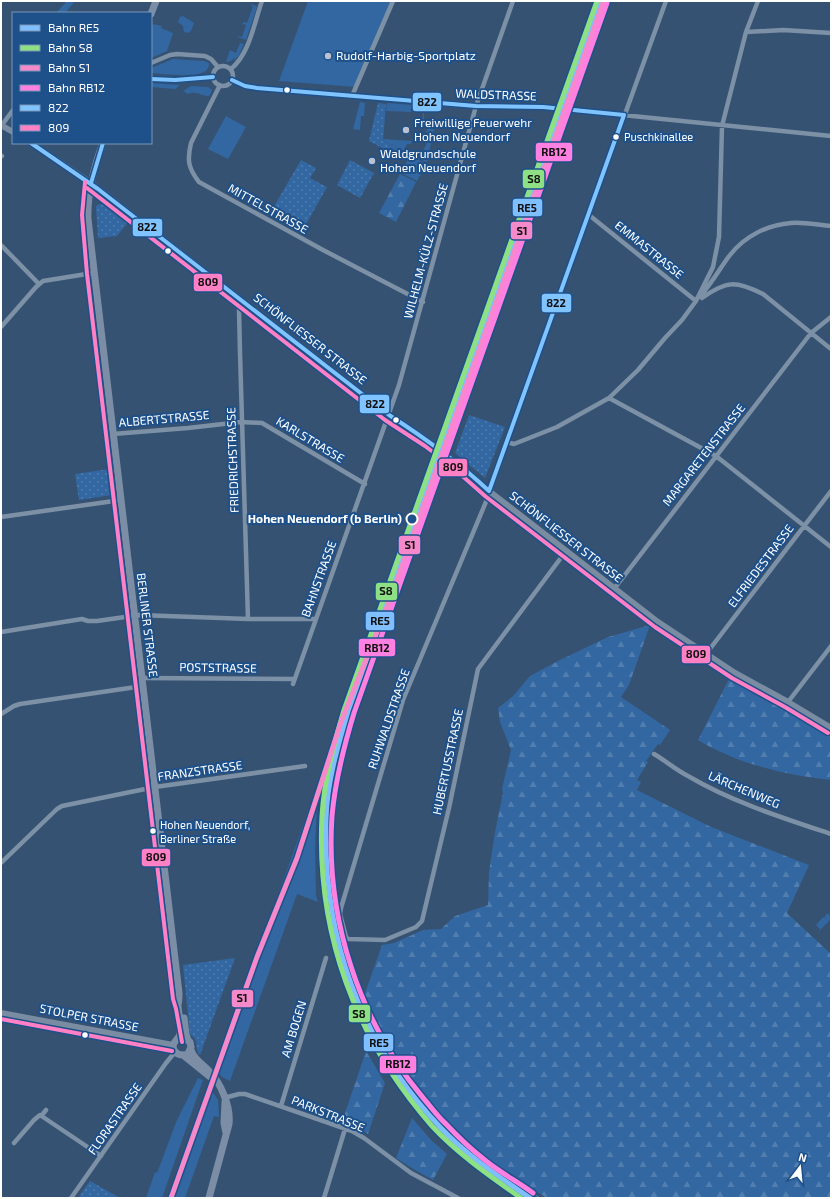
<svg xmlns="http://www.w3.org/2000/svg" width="832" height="1199" font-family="'Exo 2',sans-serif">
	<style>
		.green { fill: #3267a1 }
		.forest { fill: url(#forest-firs) }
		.park { fill: url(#park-dots) }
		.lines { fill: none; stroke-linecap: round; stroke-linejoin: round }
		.minor { stroke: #7d91a6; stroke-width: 4.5 }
		.secondary { stroke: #798ca2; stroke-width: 6 }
		.primary { stroke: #7c8ea5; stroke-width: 7 }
		.rail-casing { stroke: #7d91a5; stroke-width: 3 }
		.rail { stroke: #1e508a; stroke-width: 1.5; stroke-dasharray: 4.5; stroke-linecap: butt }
		.bus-1-casing { stroke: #1e508a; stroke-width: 7 }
		.bus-2-casing { stroke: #1e508a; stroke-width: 7 }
		.bus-1 { stroke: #80c4ff; stroke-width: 4 }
		.bus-2 { stroke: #ff80c5; stroke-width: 4 }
		.rail-1-casing { stroke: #1e508a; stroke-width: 8 }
		.rail-2-casing { stroke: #1e508a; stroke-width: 8 }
		.rail-3-casing { stroke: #1e508a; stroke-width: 8 }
		.rail-4-casing { stroke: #1e508a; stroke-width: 8 }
		.rail-1 { stroke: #80bfff; stroke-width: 5 }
		.rail-2 { stroke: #8de184; stroke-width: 5 }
		.rail-3 { stroke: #f589ca; stroke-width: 5 }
		.rail-4 { stroke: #ff80e0; stroke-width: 5 }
		.poi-dot { fill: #b9c2ce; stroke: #1e508a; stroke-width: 1.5 }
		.bus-dot { fill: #fff; stroke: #1e508a; stroke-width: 1.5 }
		.stop-dot { fill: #1e508a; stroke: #fff; stroke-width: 2 }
		.labels { text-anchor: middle; stroke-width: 4; stroke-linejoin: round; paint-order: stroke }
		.bus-label { font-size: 11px; fill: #fff; stroke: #1e508a; text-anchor: start }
		.poi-label { font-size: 12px; fill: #fff; stroke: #1e508a; text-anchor: start }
		.street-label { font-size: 12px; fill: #fff; stroke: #1e508a }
		.stop-label { font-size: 12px; font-weight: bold; fill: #fff; stroke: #1e508a; text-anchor: end }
		.line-badge { stroke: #1e508a; stroke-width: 1.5 }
		.pale-badge-label { font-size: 11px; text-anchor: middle; font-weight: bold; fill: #111 }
	</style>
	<defs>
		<pattern id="forest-firs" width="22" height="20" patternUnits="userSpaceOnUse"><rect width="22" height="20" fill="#3267a1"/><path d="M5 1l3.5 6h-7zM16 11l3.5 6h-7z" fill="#517eaf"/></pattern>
		<pattern id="park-dots" width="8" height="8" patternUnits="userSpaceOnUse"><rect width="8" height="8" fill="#3267a1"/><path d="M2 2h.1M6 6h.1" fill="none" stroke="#517eaf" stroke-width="1.8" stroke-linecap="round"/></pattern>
	</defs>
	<rect width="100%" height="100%" fill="#365272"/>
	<path class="green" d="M67 1H75L65 13H56Z
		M308 1H393L356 87 279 81Z
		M250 4 256 6 257 7 246 40 238 37V36L242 37 246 25 242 24 244 22 247 23 253 7Z
		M183 16 194 23 191 31 188 33 184 32 183 26 178 22 180 17Z
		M153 24 162 26 161 28 173 33 167 51 151 58V29Z
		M240 43 244 44 239 55 234 61 235 57 231 61 226 62 230 50 236 53Z
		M173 59 204 61 209 63V66L206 71C194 78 166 74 151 73V68Z
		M151 83 179 85V86L175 89 151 87Z
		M191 86 208 87 212 90 211 93 209 96C201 96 196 90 188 94L183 91Z
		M360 102 365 103 364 116H361L360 130 353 129Z
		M387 103 436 107V111L424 110V121L420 127H419L423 117V110L411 109V112L386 111Z
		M226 116 246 127 228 159 208 149Z
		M429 127 434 128 427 162 419 159 431 135 426 132Z
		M383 139 412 141 411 144H407L403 151 383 141Z
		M410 155 426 164 417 181 401 173Z
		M315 795 317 798 315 850 316 895 318 902 297 894 230 1081 222 1077 215 1069 313 798Z
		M827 913 831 917V919L818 932 820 929 816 925 823 917 824 918Z
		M198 1078 203 1080 162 1198H146L155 1172 157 1173 177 1120Z
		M210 1088 218 1100 219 1117 214 1116 185 1198H173Z"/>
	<path class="forest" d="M400 174 416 182 396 222 379 213Z
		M650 625 629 685 621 697 670 730 660 745 658 744 646 761 648 762 637 780 641 782 637 790 711 827 809 865 787 913 831 954V1198H547L503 1171 462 1138 435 1110 408 1079 383 1037 363 999 382 945 394 943 423 930 441 929 455 916 488 905 489 872 495 832 503 793 502 789 511 750 500 722 498 708 513 696 530 676 560 660 608 637Z
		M729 679 794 713 831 736V780C785 775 738 764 698 740Z
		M366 1051 385 1083 368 1134 357 1127 342 1122Z
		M412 1118 431 1140 447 1154 433 1180 415 1170 396 1158Z"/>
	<path class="park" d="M378 103 386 104 383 141 406 153 403 159 369 141Z
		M301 160 316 168 310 178 327 187 304 228 272 210Z
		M350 160 374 173 360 198 337 185Z
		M104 203 107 204 129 221 117 236 98 238 96 207 97 205Z
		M469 415 505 427 485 478 455 453Z
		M109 469 112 495 79 500 75 474Z
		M235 958 200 1055C193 1048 201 1042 190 1034L183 965Z
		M90 1181 120 1198H78Z"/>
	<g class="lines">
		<path class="minor" d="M746 32 783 30 831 33
			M151 63 170 55 177 54 205 56 211 59 218 67
			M213 76a10 10 0 1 1 20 0a10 10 0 1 1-20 0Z
			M231 69C250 53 254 23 262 1
			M151 79 175 80 213 77
			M232 80 245 86 257 88 476 106 543 107 831 136
			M220 85 191 143C187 160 188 168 199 182L323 250 423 302
			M352 96 393 1
			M2 125 13 110
			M1 157 2 156
			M589 215 696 301
			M1 245 39 284
			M701 295C712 283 720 268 730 255 745 236 767 225 791 223 804 222 818 225 831 226
			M702 298C727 280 736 281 763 294L831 349
			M243 301 239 309 240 353 248 619
			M1 327 36 287 43 281 93 273
			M609 398 716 456 831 547
			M113 434 188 428 241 422 262 423 365 484
			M507 442 514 444 557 427 609 398 638 370 665 338 682 320 696 301 713 267 719 237 722 126 746 32 758 1
			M1 517 121 500
			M566 551 478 669 449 808 422 921 416 927 385 940 348 939 346 937 340 914 341 908 403 700 488 497 513 423 666 1
			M614 589 811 333 831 317
			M1 632 82 619 88 621H97L139 615 248 619H315
			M706 654 831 491
			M142 678 294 679
			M293 684 399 385 476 106 513 1
			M788 702 831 646
			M1 714 14 706 20 704 143 686
			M654 754C666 761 676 770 688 776 732 802 783 818 831 834
			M1 863 57 809 62 806 155 787 305 766
			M224 1098 239 1094H245L352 1131 364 1138 411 1173 458 1198
			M281 1106 326 958
			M42 1115 46 1110
			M14 1143 34 1120 40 1115 101 1156
			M71 1198 166 1063 175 1052
			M324 1198 345 1129"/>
		<path class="secondary" d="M1 125 13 132
			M31 143 91 183 389 415C424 437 459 462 489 491L658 622 735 673 788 702 831 728
			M1 1013 173 1045"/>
		<path class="primary" d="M151 14 156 1
			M103 143C94 167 87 193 88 219L179 993C179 997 179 1001 178 1005 178 1014 182 1025 180 1034 179 1039 173 1041 173 1047 174 1055 182 1056 188 1054L191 1047 190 1042 184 1038H178
			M184 1018 186 1034 188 1040
			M191 1050C194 1060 203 1064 209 1071 221 1083 231 1107 229 1124L209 1198
			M183 1055 214 1080
			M225 1102 224 1123 226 1133"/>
		<g class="rail-casing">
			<path id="rail" d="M538 1198C387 1113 303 943 336 772 345 724 364 678 380 632 401 574 421 516 442 457 495 305 550 153 605 1"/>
		</g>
		<use href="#rail" class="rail"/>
		<g class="bus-1-casing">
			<path id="bus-1" d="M151 79 175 80 213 77
				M232 80 245 86 257 88 476 106 543 107 624 115
				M31 143 98 189 389 415C425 438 458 462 489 491
				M91 183 103 143
				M489 491 624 115"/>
		</g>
		<g class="bus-2-casing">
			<path id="bus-2" d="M85 182 82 215 87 274 173 999 176 1009 182 1042
				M87 188 385 420 425 446 450 465 485 496 655 627 732 678 785 707 828 733
				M1 1019 172 1051"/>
		</g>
		<use href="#bus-1" class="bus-1"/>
		<use href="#bus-2" class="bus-2"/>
		<g class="rail-1-casing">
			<path id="rail-1" d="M530 1198C498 1176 466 1155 440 1127 359 1041 322 935 326 818 327 782 338 745 348 711L601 1"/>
		</g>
		<g class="rail-2-casing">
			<path id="rail-2" d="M521 1198C490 1176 458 1154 432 1126 355 1038 316 933 322 816 324 780 334 744 344 710L597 1"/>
		</g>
		<g class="rail-3-casing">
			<path id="rail-3" d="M171 1198 257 957 297 858 341 722 391 597 603 3"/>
		</g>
		<g class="rail-4-casing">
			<path id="rail-4" d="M533 1193C518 1182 501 1173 486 1161 472 1150 458 1137 446 1124 438 1117 431 1107 424 1099 359 1022 325 917 332 816 335 781 344 746 354 713L607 3"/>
		</g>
		<use href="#rail-1" class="rail-1"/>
		<use href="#rail-2" class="rail-2"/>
		<use href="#rail-3" class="rail-3"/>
		<use href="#rail-4" class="rail-4"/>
	</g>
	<g class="poi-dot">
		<circle cx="328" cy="56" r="4"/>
		<circle cx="406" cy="130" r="4"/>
		<circle cx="372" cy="161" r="4"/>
	</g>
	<g class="bus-dot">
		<circle cx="287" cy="90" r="3.5"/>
		<circle cx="616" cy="137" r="3.5"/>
		<circle cx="168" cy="251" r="3.5"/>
		<circle cx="396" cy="420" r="3.5"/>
		<circle cx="153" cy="831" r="3.5"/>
		<circle cx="85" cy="1035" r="3.5"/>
	</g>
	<circle class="stop-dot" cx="412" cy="519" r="5.5"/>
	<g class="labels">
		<g class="bus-label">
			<text x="624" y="141">Puschkinallee</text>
			<text x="160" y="829">Hohen Neuendorf,<tspan x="160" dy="14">Berliner Straße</tspan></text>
		</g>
		<g class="poi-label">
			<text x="336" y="60">Rudolf-Harbig-Sportplatz</text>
			<text x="414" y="127">Freiwillige Feuerwehr<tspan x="414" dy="14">Hohen Neuendorf</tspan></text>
			<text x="380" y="158">Waldgrundschule<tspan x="380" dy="14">Hohen Neuendorf</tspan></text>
		</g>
		<g class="street-label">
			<text transform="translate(496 95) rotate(2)" y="4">WALDSTRASSE</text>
			<text transform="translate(268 209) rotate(29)" y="4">MITTELSTRASSE</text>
			<text transform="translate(649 250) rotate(39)" y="4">EMMASTRASSE</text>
			<text transform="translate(426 251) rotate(-75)" y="4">WILHELM-KÜLZ-STRASSE</text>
			<text transform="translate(310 339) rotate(38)" y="4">SCHÖNFLIESSER STRASSE</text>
			<text transform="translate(164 419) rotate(-5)" y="4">ALBERTSTRASSE</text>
			<text transform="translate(310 440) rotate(31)" y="4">KARLSTRASSE</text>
			<text transform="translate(704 455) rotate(-52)" y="4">MARGARETENSTRASSE</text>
			<text transform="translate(233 460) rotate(-92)" y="4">FRIEDRICHSTRASSE</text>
			<text transform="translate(566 537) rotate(38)" y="4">SCHÖNFLIESSER STRASSE</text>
			<text transform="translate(761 566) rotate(-53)" y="4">ELFRIEDESTRASSE</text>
			<text transform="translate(319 579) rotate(-70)" y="4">BAHNSTRASSE</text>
			<text transform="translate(147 625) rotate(83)" y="4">BERLINER STRASSE</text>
			<text transform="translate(218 668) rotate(1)" y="4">POSTSTRASSE</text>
			<text transform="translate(389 719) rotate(-71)" y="4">RUHWALDSTRASSE</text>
			<text transform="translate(448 762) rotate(-78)" y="4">HUBERTUSSTRASSE</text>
			<text transform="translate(200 771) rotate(-8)" y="4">FRANZSTRASSE</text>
			<text transform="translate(744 790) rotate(23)" y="4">LÄRCHENWEG</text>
			<text transform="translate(89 1018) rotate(11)" y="4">STOLPER STRASSE</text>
			<text transform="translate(294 1029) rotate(-73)" y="4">AM BOGEN</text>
			<text transform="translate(328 1114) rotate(22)" y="4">PARKSTRASSE</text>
			<text transform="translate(115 1119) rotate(-55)" y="4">FLORASTRASSE</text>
		</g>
		<g class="stop-label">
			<text x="402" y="523">Hohen Neuendorf (b Berlin)</text>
		</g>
	</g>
	<g class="line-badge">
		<rect x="412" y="92" width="30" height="20" rx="4" fill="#80c4ff"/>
		<rect x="535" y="142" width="38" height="20" rx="4" fill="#ff80e0"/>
		<rect x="522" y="169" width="23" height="20" rx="4" fill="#8de184"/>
		<rect x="512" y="198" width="31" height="19" rx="4" fill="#80bfff"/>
		<rect x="132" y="218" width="31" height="19" rx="4" fill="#80c4ff"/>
		<rect x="510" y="221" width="23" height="19" rx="4" fill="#f589ca"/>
		<rect x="193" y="273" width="30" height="19" rx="4" fill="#ff80c5"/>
		<rect x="541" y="293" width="31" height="20" rx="4" fill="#80c4ff"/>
		<rect x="359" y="394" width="31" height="20" rx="4" fill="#80c4ff"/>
		<rect x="438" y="458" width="30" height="19" rx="4" fill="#ff80c5"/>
		<rect x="398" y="535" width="23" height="20" rx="4" fill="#f589ca"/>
		<rect x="375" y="582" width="23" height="19" rx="4" fill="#8de184"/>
		<rect x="365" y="611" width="30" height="20" rx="4" fill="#80bfff"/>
		<rect x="358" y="638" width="38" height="19" rx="4" fill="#ff80e0"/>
		<rect x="681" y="645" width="30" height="19" rx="4" fill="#ff80c5"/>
		<rect x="141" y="848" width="30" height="19" rx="4" fill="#ff80c5"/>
		<rect x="231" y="989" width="23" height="19" rx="4" fill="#f589ca"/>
		<rect x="348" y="1004" width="23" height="19" rx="4" fill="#8de184"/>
		<rect x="363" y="1033" width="31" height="19" rx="4" fill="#80bfff"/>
		<rect x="379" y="1055" width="38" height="19" rx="4" fill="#ff80e0"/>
	</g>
	<g class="pale-badge-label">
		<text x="427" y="106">822</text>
		<text x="554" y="156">RB12</text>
		<text x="534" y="183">S8</text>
		<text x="527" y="212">RE5</text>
		<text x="147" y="231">822</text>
		<text x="522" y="235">S1</text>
		<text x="208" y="286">809</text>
		<text x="556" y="307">822</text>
		<text x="375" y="408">822</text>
		<text x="453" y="471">809</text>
		<text x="410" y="549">S1</text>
		<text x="386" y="595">S8</text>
		<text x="380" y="625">RE5</text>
		<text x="377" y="652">RB12</text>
		<text x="696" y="658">809</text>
		<text x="156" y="861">809</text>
		<text x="242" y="1002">S1</text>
		<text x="359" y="1018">S8</text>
		<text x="379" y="1047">RE5</text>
		<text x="398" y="1068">RB12</text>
	</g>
	<rect width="832" height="1199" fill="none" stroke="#ffffff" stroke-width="4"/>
	<rect x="12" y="12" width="140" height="132" fill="#1e508a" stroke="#7896b9"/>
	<rect x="20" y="25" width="20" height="6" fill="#80bfff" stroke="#7896b9"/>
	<text x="48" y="32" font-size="12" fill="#ffffff">Bahn RE5</text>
	<rect x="20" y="45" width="20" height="6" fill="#8de184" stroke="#7896b9"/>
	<text x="48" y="52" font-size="12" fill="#ffffff">Bahn S8</text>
	<rect x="20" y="65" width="20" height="6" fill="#f589ca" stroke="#7896b9"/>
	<text x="48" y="72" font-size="12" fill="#ffffff">Bahn S1</text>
	<rect x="20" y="85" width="20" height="6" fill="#ff80e0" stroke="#7896b9"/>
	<text x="48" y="92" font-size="12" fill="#ffffff">Bahn RB12</text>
	<rect x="20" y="105" width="20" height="6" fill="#80c4ff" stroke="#7896b9"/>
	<text x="48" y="112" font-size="12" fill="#ffffff">822</text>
	<rect x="20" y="125" width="20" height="6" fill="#ff80c5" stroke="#7896b9"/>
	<text x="48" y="132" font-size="12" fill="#ffffff">809</text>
	<g transform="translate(800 1167) rotate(16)" stroke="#1e508a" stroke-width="3" paint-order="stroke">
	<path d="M0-3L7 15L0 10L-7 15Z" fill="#ffffff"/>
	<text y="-6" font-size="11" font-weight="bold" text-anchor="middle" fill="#ffffff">N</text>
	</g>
</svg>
